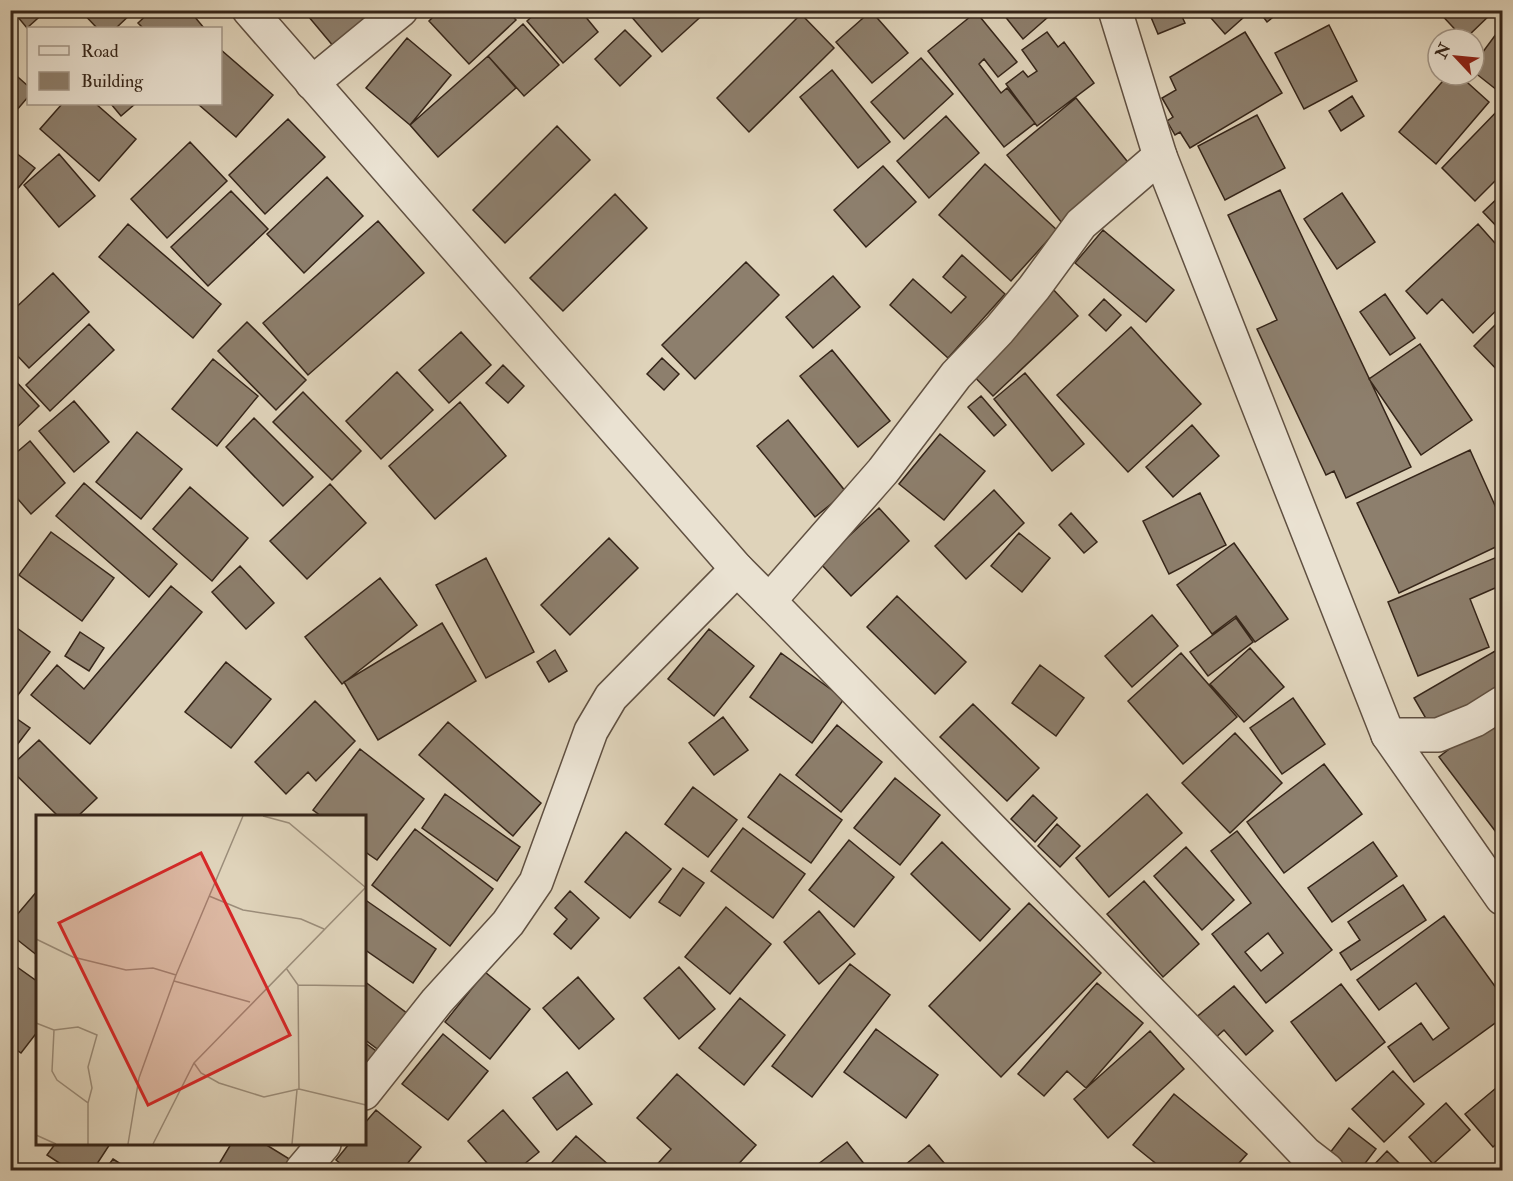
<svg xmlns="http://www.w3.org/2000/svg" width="1513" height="1181" font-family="'IM FELL Double Pica',serif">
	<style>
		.building { fill: #8d7f6d; stroke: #352519; stroke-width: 1.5; fill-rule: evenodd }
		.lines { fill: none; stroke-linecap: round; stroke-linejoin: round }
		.minor-casing { stroke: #605041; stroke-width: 36 }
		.tertiary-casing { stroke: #605041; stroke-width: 36 }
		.minor { stroke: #eae2d2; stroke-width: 33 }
		.tertiary { stroke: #eae2d2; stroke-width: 33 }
		.inset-road { fill: none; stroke: #9b8d7a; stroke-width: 1.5 }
		.view { fill: #d62828; fill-opacity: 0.15; stroke: #d62828; stroke-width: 3 }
		.inset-edge { fill: none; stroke: #352519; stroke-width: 3 }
	</style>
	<rect width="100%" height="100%" fill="#dfd3ba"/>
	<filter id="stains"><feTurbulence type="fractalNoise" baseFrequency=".00333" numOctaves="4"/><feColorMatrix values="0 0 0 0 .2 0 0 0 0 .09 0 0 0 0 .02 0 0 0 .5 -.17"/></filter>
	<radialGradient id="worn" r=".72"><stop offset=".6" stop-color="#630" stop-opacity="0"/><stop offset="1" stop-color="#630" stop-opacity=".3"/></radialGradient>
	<path class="building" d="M12 10H47L27 28Z
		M80 10H135L116 28H97Z
		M152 10H189L204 28H143L138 23Z
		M303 10H365L370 16 334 47Z
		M440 10H507L516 20 469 64 429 21Z
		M539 10H580L598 32 563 63 527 21Z
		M636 10H706L707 11 662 52 630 15Z
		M1000 10H1056L1023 39Z
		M1148 10H1179L1185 23 1158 34Z
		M1204 10H1237L1244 17 1225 34Z
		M1258 10H1282L1267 22Z
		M1437 10H1495L1465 39H1464Z
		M871 11 908 53 872 83 836 42Z
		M976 12 1017 62 998 77 984 59 979 64 1001 93 1007 88 1035 123 1004 147 928 51Z
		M801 14 834 48 749 132 717 98Z
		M523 24 559 65 524 96 488 56Z
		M1329 25 1357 81 1304 109 1275 53Z
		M1502 26V94L1474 72V64Z
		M625 30 651 56 620 86 595 59Z
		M1047 32 1058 47 1064 42 1094 83 1037 126 1006 84 1023 71 1028 77 1037 71 1022 50Z
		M1245 32 1282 93 1190 148 1180 132 1175 135 1167 121 1173 117 1162 98 1176 90 1170 77Z
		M407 38 451 75 410 125 366 88Z
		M220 49 273 95 236 137 198 104H220Z
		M488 56 516 88 438 157 410 125Z
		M921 58 953 94 904 139 871 102Z
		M10 70 28 86V97L10 118Z
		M832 70 890 142 858 168 800 97Z
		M1448 75H1459L1489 102 1436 164 1399 132Z
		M1352 96 1364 116 1341 131 1329 111Z
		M1076 98 1131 166 1062 223 1007 155Z
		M62 104H96L136 139 99 181 40 129Z
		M111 104H135L121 116Z
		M1502 106V174L1475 201 1442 168Z
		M1257 115 1285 168 1225 200 1198 146Z
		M946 116 979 153 929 198 897 161Z
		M288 119 325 157 265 214 229 175Z
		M557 126 590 160 505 243 473 210Z
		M190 142 227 181 167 238 131 199Z
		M10 148 35 168 10 198Z
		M59 154 95 196 59 227 24 185Z
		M985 164 1057 230 1011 281 939 215Z
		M883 166 916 202 866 247 834 210Z
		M327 177 363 216 304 273 267 234Z
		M1280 190 1411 467 1346 498 1334 471 1326 475 1257 329 1277 320 1228 215Z
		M231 191 268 229 208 286 171 247Z
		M1342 193 1375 242 1337 269 1304 219Z
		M615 194 647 228 563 311 530 278Z
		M1502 194V232L1483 212Z
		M378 221 424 273 308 375 263 323Z
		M128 224 221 304 193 338 99 257Z
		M1478 224 1502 251V305L1473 333 1442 299 1427 314 1406 291Z
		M1103 230 1174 290 1146 322 1075 263Z
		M962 255 1005 294 948 358 890 305 913 279 951 313 966 297 943 277Z
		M746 262 779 295 695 379 662 345Z
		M53 273 89 312 29 368 10 348V313Z
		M833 276 860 307 813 348 786 317Z
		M1050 286 1078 316 993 396 965 367Z
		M1385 294 1415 338 1390 355 1360 312Z
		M1104 299 1121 315 1106 331 1089 315Z
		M1502 318V375L1474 346Z
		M247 322 306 380 276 410 218 351Z
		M89 324 114 350 50 411 26 385Z
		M1131 327 1201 404 1128 472 1057 395Z
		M461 332 491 365 449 403 419 370Z
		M1420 344 1472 420 1421 455 1369 379Z
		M832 350 890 421 858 447 800 376Z
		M662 358 679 374 664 390 647 374Z
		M213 359 258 396 217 446 172 409Z
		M503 365 524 386 508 403 486 383Z
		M397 372 433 410 381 459 346 421Z
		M1025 373 1084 444 1052 471 994 399Z
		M10 375 39 406 10 434Z
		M303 392 361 451 332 480 273 422Z
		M981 396 1006 425 994 436 968 407Z
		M74 401 109 442 74 472 39 431Z
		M460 402 506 456 435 519 389 466Z
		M254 418 313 477 283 506 226 447Z
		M788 420 846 492 815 517 757 446Z
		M1192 425 1219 456 1173 497 1146 467Z
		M137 432 182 469 141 519 96 482Z
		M940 434 985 471 944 520 899 484Z
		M30 441 65 483 31 514 10 490V458Z
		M1470 450 1502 521V544L1399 593 1357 503Z
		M84 483 177 564 149 597 56 516Z
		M330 484 366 523 307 579 270 541Z
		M190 487 248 538 212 581 153 529Z
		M994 490 1024 523 966 579 935 546Z
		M1200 493 1226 545 1169 574 1143 521Z
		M879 508 909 541 851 596 820 563Z
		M1071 513 1097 542 1084 553 1059 525Z
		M51 532 114 578 82 621 19 575Z
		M1019 533 1050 558 1022 592 991 566Z
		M609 538 638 568 570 635 541 605Z
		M1234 543 1288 619 1255 642 1236 616 1212 634 1177 585Z
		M1502 555V585L1470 599 1489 647 1418 676 1388 602Z
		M486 558 534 652 486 678 436 585Z
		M240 566 274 603 246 629 212 592Z
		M380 578 417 625 342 684 305 637Z
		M171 586 202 612 90 744 31 695 57 665 84 689Z
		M897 596 966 662 935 694 867 627Z
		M1152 615 1178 646 1132 687 1105 656Z
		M1236 618 1253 642 1208 676 1190 652Z
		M10 623 50 652 18 695 10 689Z
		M442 623 476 681 378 740 344 682Z
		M709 629 754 666 714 716 668 679Z
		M80 632 104 648 89 671 65 656Z
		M1502 647V689L1432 729 1414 698Z
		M1250 648 1284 687 1244 722 1210 684Z
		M555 650 567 671 549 682 537 662Z
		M781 653 844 699 812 743 750 697Z
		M1181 653 1237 717 1183 764 1128 701Z
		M226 662 271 699 231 748 185 712Z
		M1040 665 1084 698 1056 736 1012 703Z
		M1293 698 1325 744 1282 774 1250 728Z
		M315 701 355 741 316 781 308 772 286 794 255 762Z
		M973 704 1039 768 1007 801 940 737Z
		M1497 712 1502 720V840L1439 757Z
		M10 714 30 728 10 754Z
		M723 717 748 750 714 775 689 743Z
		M448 722 541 803 513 836 419 755Z
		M837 725 882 762 841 812 796 775Z
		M1235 733 1282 783 1230 833 1182 783Z
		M39 740 97 798 78 816H58L10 769V767Z
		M360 749 424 799 377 860 364 851V816H321L313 810Z
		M1324 764 1362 814 1284 873 1247 822Z
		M780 774 842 820 811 863 748 817Z
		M895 778 940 815 900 865 854 828Z
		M693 787 737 820 708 857 665 824Z
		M445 794 520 847 497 881 422 828Z
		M1147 794 1182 833 1109 897 1076 858Z
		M1033 795 1057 818 1035 842 1011 819Z
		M1057 824 1080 846 1060 867 1038 846Z
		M743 828 805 874 773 918 711 871Z
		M415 829 493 889 450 946 372 885Z
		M1237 831 1332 950 1266 1003 1212 934 1251 903 1211 851ZM1268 933 1283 953 1261 971 1245 952Z
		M626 832 671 869 630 918 585 882Z
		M849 840 894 877 854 927 809 890Z
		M942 842 1010 909 980 941 911 874Z
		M1373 842 1397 876 1332 922 1308 888Z
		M1186 847 1234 900 1202 930 1154 876Z
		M683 868 704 883 680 916 659 902Z
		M1144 881 1199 944 1163 977 1107 914Z
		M1403 885 1426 920 1351 970 1340 953 1360 940 1348 922Z
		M38 890V956L10 934V923Z
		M570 891 599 918 571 949 554 934 567 919 555 908Z
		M364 899 436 949 413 983 364 949Z
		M1029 903 1101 973 1001 1077 929 1006Z
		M726 907 771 944 730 994 685 957Z
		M819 911 855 954 819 984 784 942Z
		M1444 916 1502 996V1018L1414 1082 1388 1047 1421 1023 1433 1040 1449 1028 1416 983 1379 1010 1357 980Z
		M10 962 38 982V1031L21 1053 10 1045Z
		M850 964 890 995 812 1097 772 1066Z
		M679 967 715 1009 679 1039 644 998Z
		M485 972 530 1009 490 1059 445 1022Z
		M578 977 614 1019 579 1049 543 1008Z
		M364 981 408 1014 380 1051 364 1039Z
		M1097 983 1143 1023 1086 1088 1067 1071 1044 1096 1018 1074Z
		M1341 984 1385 1042 1336 1081 1291 1022Z
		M1234 986 1273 1031 1246 1055 1224 1030 1213 1040 1194 1019Z
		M740 998 785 1035 744 1085 699 1048Z
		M876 1029 938 1075 906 1118 844 1072Z
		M1150 1031 1184 1069 1108 1138 1074 1099Z
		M443 1034 488 1071 448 1120 402 1084Z
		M364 1042 380 1054 364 1074Z
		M1393 1071 1424 1104 1384 1142 1352 1109Z
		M567 1072 592 1104 557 1130 533 1098Z
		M677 1074 756 1145 733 1170H652L671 1149 637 1118Z
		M1502 1083V1139L1493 1147 1465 1114Z
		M1174 1094 1247 1154 1233 1170H1164L1133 1145Z
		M1446 1103 1470 1130 1433 1164 1409 1137Z
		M376 1110 421 1147 402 1170H348L336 1160 349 1144H364V1124Z
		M503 1110 539 1152 517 1170H493L468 1141Z
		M1349 1128 1376 1149 1360 1170H1351L1329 1154Z
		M576 1136 611 1167 608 1170H545Z
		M847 1142 869 1170H815L813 1168Z
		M55 1144H110L93 1170H70L47 1155Z
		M231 1144H265L291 1160 285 1170H219L216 1169Z
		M929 1145 950 1170H899Z
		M1387 1151 1406 1170H1369Z
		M113 1159 130 1170H105Z"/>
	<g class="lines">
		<g class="minor-casing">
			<path id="minor" d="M312 83 401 10
				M769 601 883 471 956 375 999 330 1034 288 1081 224 1160 156
				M1388 735H1438L1475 720 1502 703
				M364 1093 437 1001 508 923 536 882 591 731 611 697 737 569
				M302 1170 324 1144"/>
		</g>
		<g class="tertiary-casing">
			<path id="tertiary" d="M249 10 737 569 769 601 1199 1042 1305 1153 1327 1170
				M1115 10 1160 156 1388 735 1502 898"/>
		</g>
		<use href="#minor" class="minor"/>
		<use href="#tertiary" class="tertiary"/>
	</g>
	<g transform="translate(36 815)">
		<rect width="330" height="330" fill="#dfd3ba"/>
		<path class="inset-road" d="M227 1 253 8 329 72M173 81 207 95 265 104 288 114M0 124 37 142 90 155 117 153 140 160M250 153 262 170 263 274M138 166 214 187M262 170 330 171M0 208 18 215 16 256 21 265 52 288V329M18 215 42 212 61 220 52 252 56 273 52 288M158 248 165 258 183 268 228 282 263 274 330 290M0 320 20 329M92 329 103 263 140 160 207 1M117 329 158 248 330 72M256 329 261 275"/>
		<path class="view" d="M165 38 254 220 112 290 23 108Z"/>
		<rect width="330" height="330" class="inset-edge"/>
	</g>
	<rect width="1513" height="1181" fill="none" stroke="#dfd3ba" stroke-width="36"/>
	<rect x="12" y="12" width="1489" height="1157" fill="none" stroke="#352519" stroke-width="3"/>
	<rect x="18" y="18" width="1477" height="1145" fill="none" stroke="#352519" stroke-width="1.5"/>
	<rect x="27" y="27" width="195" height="78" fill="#eae2d2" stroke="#a29688" stroke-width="1.5"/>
	<rect x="39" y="46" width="30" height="9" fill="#eae2d2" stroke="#a29688" stroke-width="1.5"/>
	<text x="81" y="57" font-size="18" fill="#352519">Road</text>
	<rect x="39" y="72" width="30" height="18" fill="#8d7f6d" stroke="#a29688" stroke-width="1.5"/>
	<text x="81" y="87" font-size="18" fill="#352519">Building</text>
	<g transform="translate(1456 57) rotate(296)"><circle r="28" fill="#eae2d2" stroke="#a29688" stroke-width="1.5"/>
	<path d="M0-4.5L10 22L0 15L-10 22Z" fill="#8f2418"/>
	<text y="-9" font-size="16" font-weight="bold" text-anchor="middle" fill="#352519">N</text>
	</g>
	<rect width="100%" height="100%" filter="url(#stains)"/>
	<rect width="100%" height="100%" fill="url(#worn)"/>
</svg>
